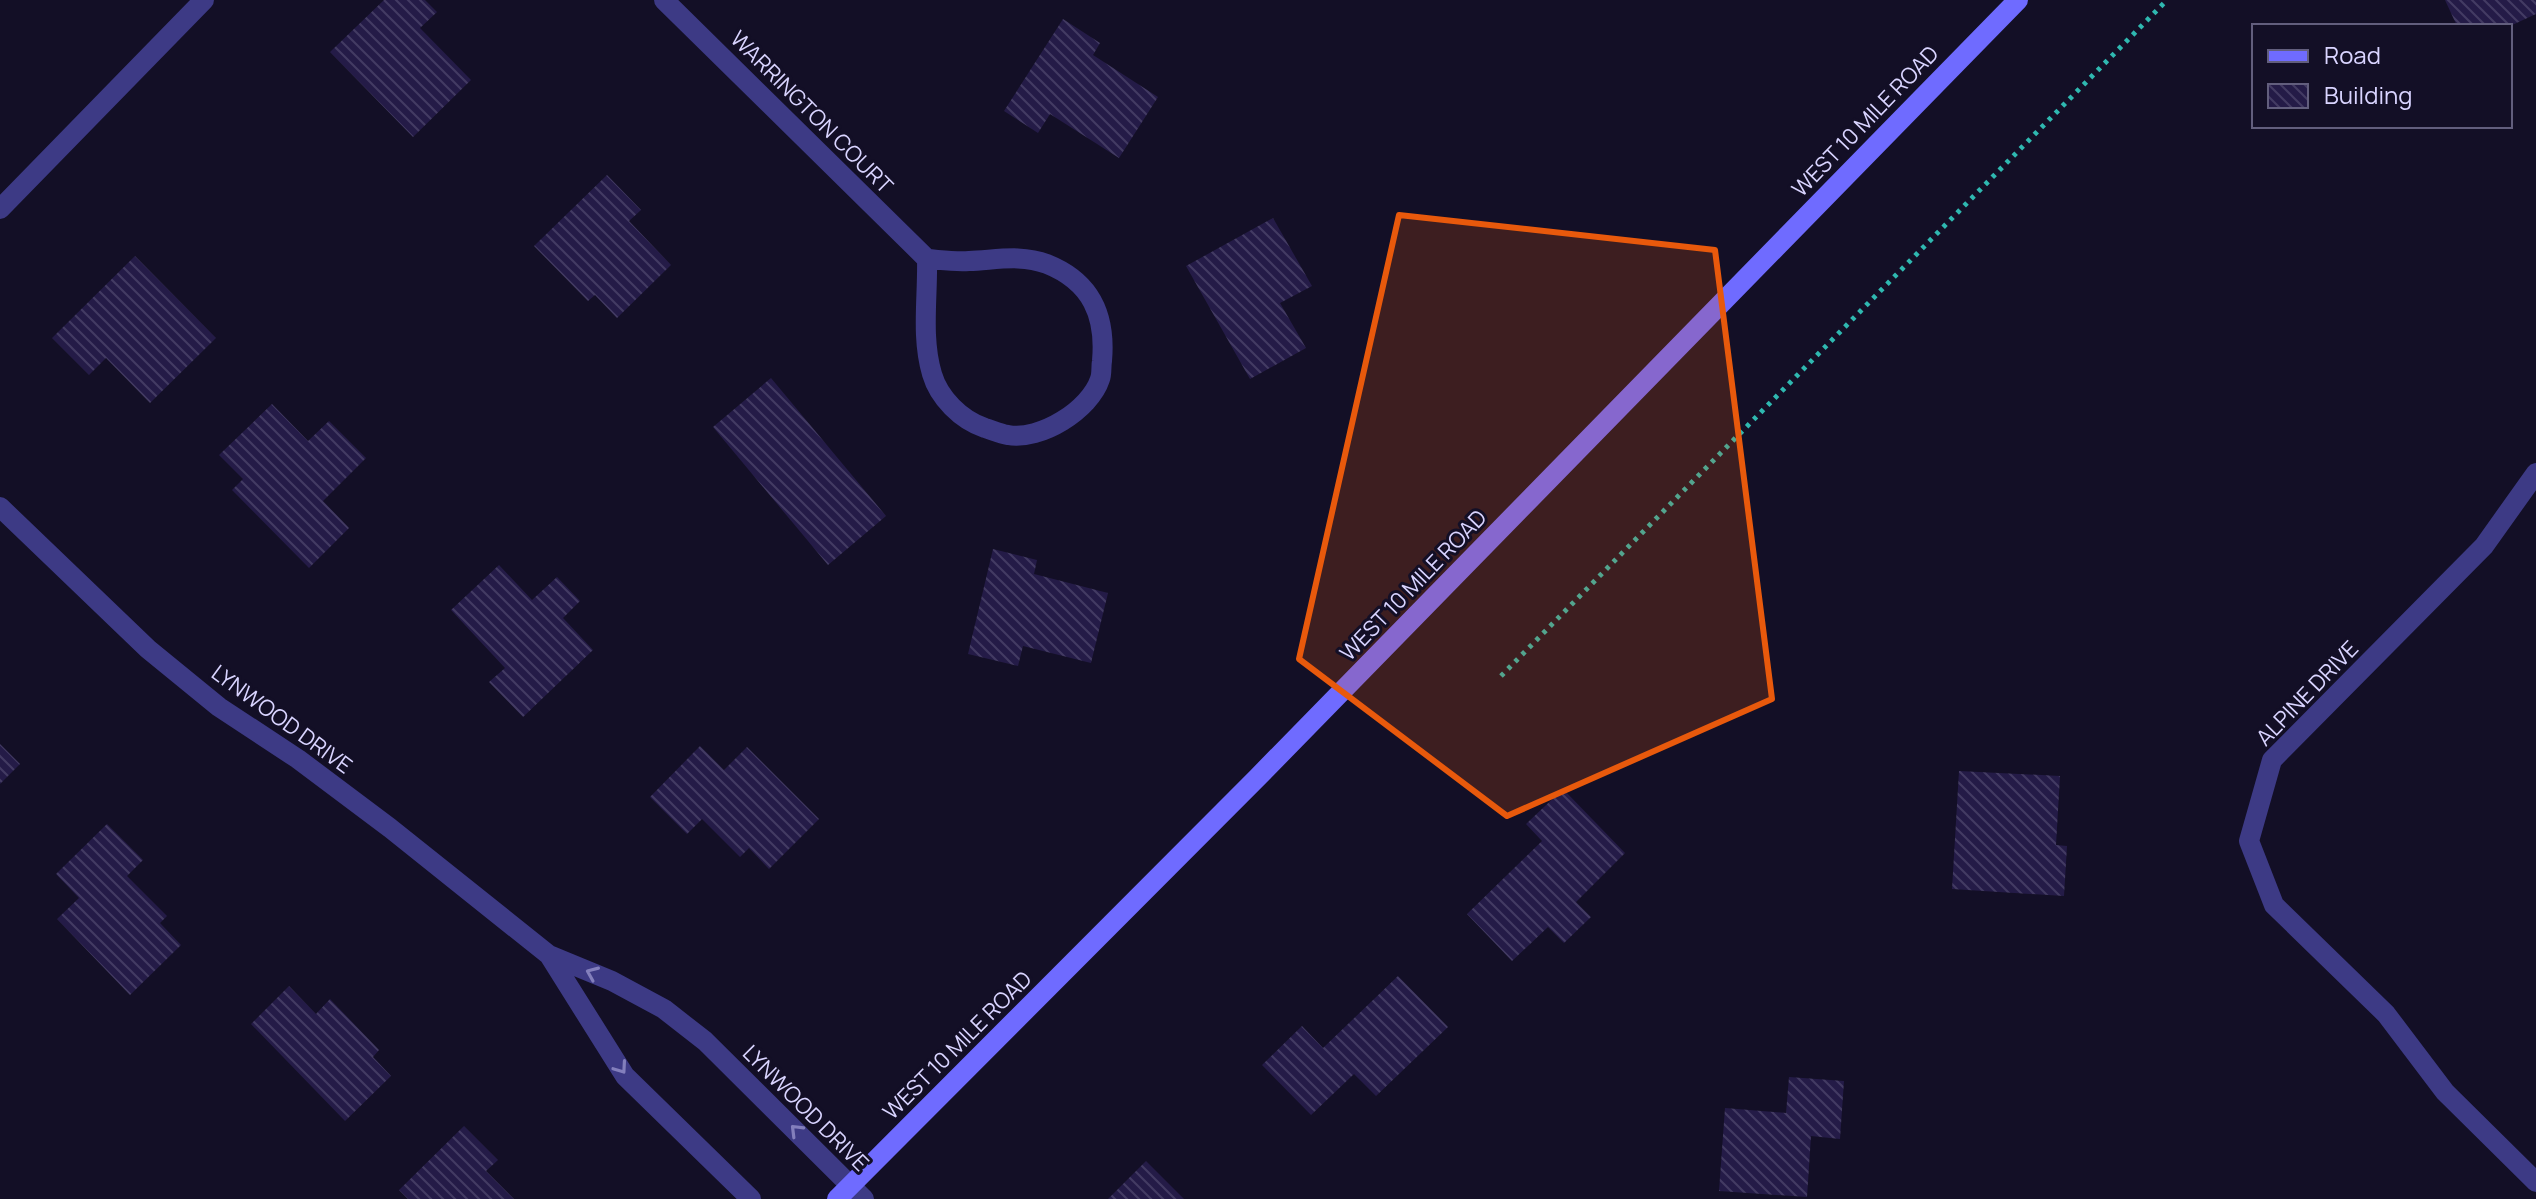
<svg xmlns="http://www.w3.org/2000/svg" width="2536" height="1199" font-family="Manrope,sans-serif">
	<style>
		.building { fill: url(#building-back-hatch) }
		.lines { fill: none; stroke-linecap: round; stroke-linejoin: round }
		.path { stroke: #2fb8b0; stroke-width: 5; stroke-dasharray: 4 6; stroke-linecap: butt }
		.street { stroke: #3d3a85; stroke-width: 20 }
		.secondary { stroke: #6f6bff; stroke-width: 20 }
		.oneway { stroke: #837fbc }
		.marked { fill: #e8590c; fill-opacity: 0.2; stroke: #e8590c; stroke-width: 6; stroke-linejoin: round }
		.labels { text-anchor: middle; stroke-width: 6; stroke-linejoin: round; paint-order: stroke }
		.street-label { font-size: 22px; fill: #d9d4ff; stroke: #130f26 }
	</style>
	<defs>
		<pattern id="building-back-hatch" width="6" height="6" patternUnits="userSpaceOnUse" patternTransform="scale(2)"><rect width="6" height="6" fill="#241b47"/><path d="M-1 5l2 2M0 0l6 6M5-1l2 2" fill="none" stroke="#433b63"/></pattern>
	</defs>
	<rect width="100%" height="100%" fill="#130f26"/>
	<path class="building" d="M384 0H425L437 12 420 28 471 80 413 137 330 52Z
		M2445 0H2536V14L2510 26H2457Z
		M1063 19 1100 43 1093 55 1158 97 1119 158 1050 114 1038 133 1004 111Z
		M607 175 641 210 629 221 671 265 617 318 595 295 588 301 534 246Z
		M1273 218 1312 286 1280 303 1306 348 1250 379 1186 266Z
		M135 256 216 338 150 403 106 358 89 375 52 338Z
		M771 378 886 516 828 565 713 427Z
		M272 404 308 441 329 421 366 458 323 501 349 528 309 568 232 490 243 479 219 455Z
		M993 549 1037 560 1034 574 1108 593 1091 663 1023 646 1018 666 968 654Z
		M499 565 532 600 557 577 580 601 563 618 593 650 523 717 489 682 505 668 451 610Z
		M0 744 20 764 0 784Z
		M700 746 724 770 747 747 819 819 769 869 749 848 740 857 702 819 687 834 650 797Z
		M1959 771 2060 776 2056 845 2067 846 2064 896 1952 889Z
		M1563 789 1625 853 1576 902 1591 917 1564 943 1548 927 1512 961 1467 914 1542 841 1526 824Z
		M107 824 143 860 127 876 167 916 160 923 181 945 130 995 57 919 79 898 56 874Z
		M1398 976 1448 1027 1376 1096 1354 1074 1311 1115 1262 1065 1302 1026 1323 1048Z
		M289 986 316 1014 330 999 379 1050 373 1057 391 1076 345 1121 251 1024Z
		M1789 1077 1844 1081 1840 1139 1811 1136 1807 1197 1719 1191 1725 1108 1786 1113Z
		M464 1126 498 1160 486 1171 514 1199H408L399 1190Z
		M1146 1161 1184 1199H1108Z"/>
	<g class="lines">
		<path class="path" d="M1501 676 2167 0"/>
		<path class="street" d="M664 0 927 259C941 260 955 262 969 261 996 260 1021 254 1047 264 1092 282 1106 316 1102 361 1101 366 1102 374 1100 379 1090 410 1040 441 1008 435 1000 434 992 430 985 428 961 420 939 398 932 374 921 337 928 297 927 259
			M0 209 204 0
			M2536 473 2484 546 2272 760 2249 841 2274 905 2386 1014 2445 1092 2536 1182
			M0 507 148 649 219 707 298 759 390 828 549 955 612 981 664 1009 705 1041 864 1199
			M549 955 625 1076 751 1199"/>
		<path class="secondary" d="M837 1199 1257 778 2018 0"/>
	</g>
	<defs><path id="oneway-chevron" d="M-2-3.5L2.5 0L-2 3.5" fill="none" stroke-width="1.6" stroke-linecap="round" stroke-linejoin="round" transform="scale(2)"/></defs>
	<g class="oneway">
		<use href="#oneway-chevron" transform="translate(592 973) rotate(-157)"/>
		<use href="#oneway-chevron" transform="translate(621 1068) rotate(55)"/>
		<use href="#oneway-chevron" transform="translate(796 1130) rotate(-135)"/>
	</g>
	<path class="marked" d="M1399 215 1715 250 1772 699 1507 816 1299 659Z"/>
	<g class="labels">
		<g class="street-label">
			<text transform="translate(812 112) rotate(45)" y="8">WARRINGTON COURT</text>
			<text transform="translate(1865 121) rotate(-46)" y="8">WEST 10 MILE ROAD</text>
			<text transform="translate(1413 585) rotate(-46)" y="8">WEST 10 MILE ROAD</text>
			<text transform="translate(2307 693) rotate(-46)" y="8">ALPINE DRIVE</text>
			<text transform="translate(282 719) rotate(36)" y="8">LYNWOOD DRIVE</text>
			<text transform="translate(957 1045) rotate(-45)" y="8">WEST 10 MILE ROAD</text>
			<text transform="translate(806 1108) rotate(45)" y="8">LYNWOOD DRIVE</text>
		</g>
	</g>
	<rect x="2252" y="24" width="260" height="104" fill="#130f26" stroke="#625e7d" stroke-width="2"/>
	<rect x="2268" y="50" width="40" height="12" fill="#6f6bff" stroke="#625e7d" stroke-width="2"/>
	<text x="2324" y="64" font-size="24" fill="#d9d4ff">Road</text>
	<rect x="2268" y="84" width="40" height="24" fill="url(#building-back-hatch)" stroke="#625e7d" stroke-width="2"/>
	<text x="2324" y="104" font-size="24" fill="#d9d4ff">Building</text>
</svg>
